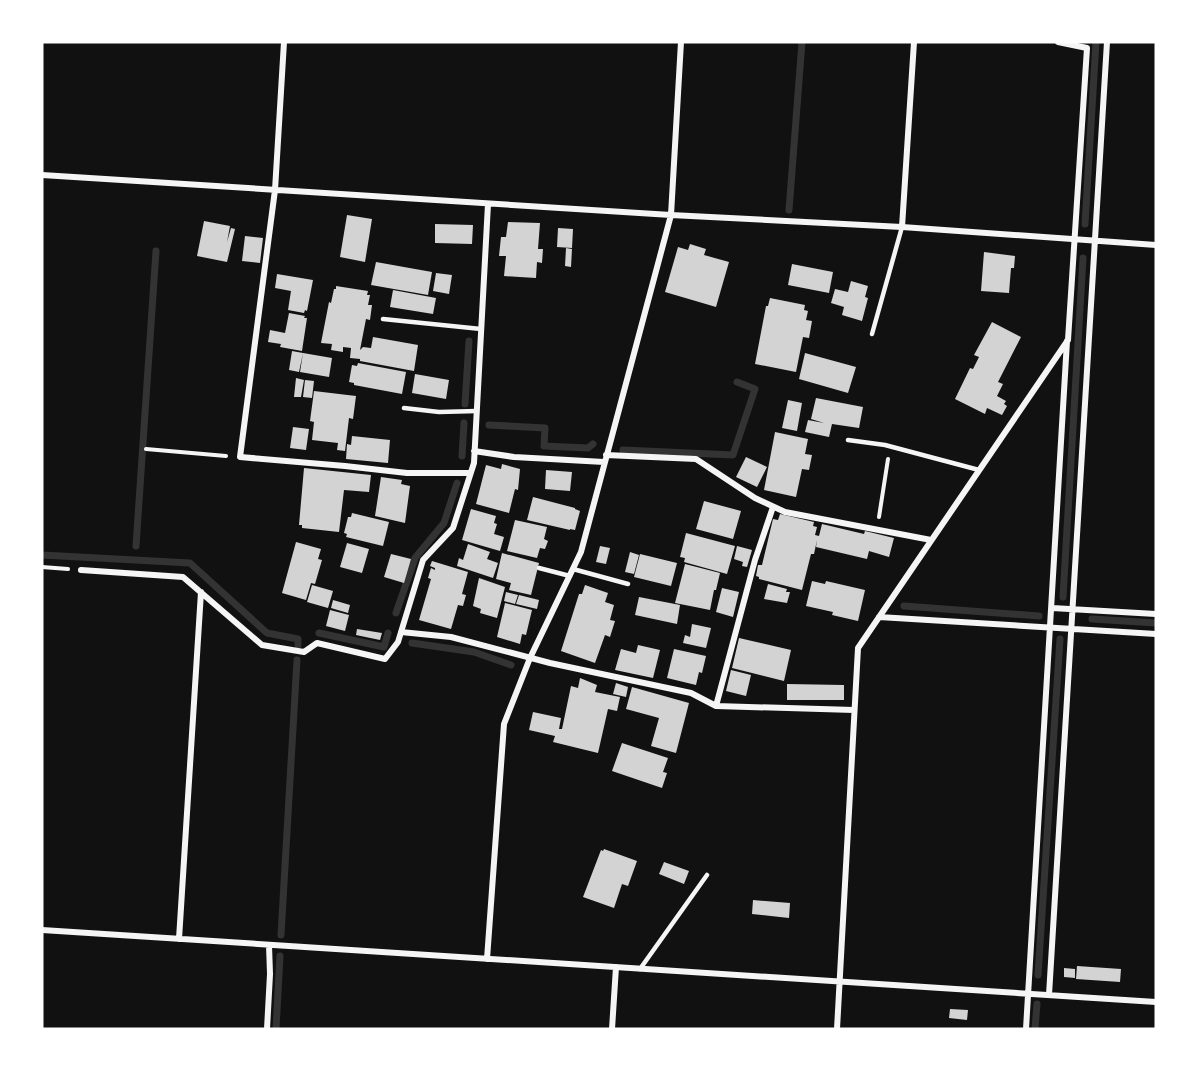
<svg xmlns="http://www.w3.org/2000/svg" width="1198" height="1071" font-family="'Noto Sans',sans-serif">
	<style>
		.lines { fill: none; stroke-linecap: round; stroke-linejoin: round }
		.stream { stroke: #333; stroke-width: 7 }
		.building { fill: #d3d3d3 }
		.path { stroke: #f5f5f5; stroke-width: 4 }
		.service { stroke: #f5f5f5; stroke-width: 4.5 }
		.minor { stroke: #f5f5f5; stroke-width: 6 }
	</style>
	<rect width="100%" height="100%" fill="#111"/>
	<g class="lines">
		<path class="stream" d="M789 210 802 42
			M1085 224 1096 42
			M465 404 469 341
			M489 425 545 428 544 446 588 448 593 444
			M623 450 733 455 755 389 737 382
			M462 456 464 423
			M136 546 156 251
			M42 555 190 563 267 633 298 639V645
			M1063 597 1083 258
			M904 606 1039 616
			M396 613 415 558 444 523 457 483
			M1092 619 1156 623
			M319 633 384 647 388 633
			M412 643 474 652 511 665
			M281 935 297 660
			M1038 975 1060 639
			M276 1029 280 956
			M1035 1029 1037 1004"/>
	</g>
	<path class="building" d="M347 215 372 219 365 262 340 257Z
		M204 221 230 226 227 242 231 228 235 229 227 262 197 256Z
		M508 222 540 223 538 249H543L542 263 537 262 536 278 504 276 506 256H499L501 237H506Z
		M435 224 473 225 472 244 435 243Z
		M558 228 573 229 572 248 557 247Z
		M245 236 263 238 260 263 242 261Z
		M690 244 706 249 704 255 729 262 716 307 665 292 678 247 688 250Z
		M566 248 572 249 571 267 565 266Z
		M984 252 1015 256 1014 268H1011L1009 293 981 291Z
		M376 262 432 272 428 295 371 285Z
		M792 264 833 272 829 293 788 285Z
		M436 273 452 275 449 294 433 291Z
		M277 274 313 280 307 311 305 310 304 313 288 310 291 291 275 288Z
		M851 281 868 286 865 297 868 298 862 321 842 315 844 307 831 303 835 289 848 292Z
		M336 286 368 291 367 295H370L368 305H372L370 320 366 319 360 350 363 347 371 348 373 337 418 345 414 371 360 361V359L350 358 351 348 343 347V352L331 350 332 344 321 343 329 302 331 303 334 289H336Z
		M393 290 436 298 433 314 390 307Z
		M770 298 805 305 804 310 808 311 806 320 812 321 809 338 803 337 796 372 755 364 766 306H768Z
		M289 313 305 316 304 318H307L302 351 280 347 281 344 268 342 270 330 285 333Z
		M992 322 1021 337 998 382 1003 384 997 396 1006 401 1004 404 1007 406 1002 415 987 408 985 414 955 399 970 368 973 369 979 357 974 355Z
		M292 351 303 353 299 372 289 370Z
		M303 353 332 358 329 377 300 372Z
		M805 353 856 367 848 393 799 379Z
		M358 363 406 372 402 394 354 385V383L349 382 352 365 357 366Z
		M415 374 449 380 446 399 412 393Z
		M296 378 304 380 301 397H294Z
		M305 380 314 381 312 398 303 397Z
		M314 391 356 396 353 419 349 418 345 451 337 450 338 443 312 440 314 422 310 421Z
		M816 398 863 407 859 428 832 424 829 437 805 432 808 420 824 423 811 419Z
		M788 400 802 403 797 431 782 428Z
		M293 427 309 429 306 450 290 448Z
		M775 432 808 439 805 454 812 455 809 470 802 469 796 497 764 490Z
		M352 436 390 440 388 463 346 459 347 444 351 445Z
		M746 457 767 467 757 487 736 477Z
		M502 464 520 469 518 490 515 489 509 513 476 504 486 465 501 469Z
		M304 468 371 475 369 492 344 490 339 532 302 528V525H299Z
		M546 470 572 472 570 491 545 489Z
		M381 477 402 480 401 484 410 486 405 523 375 516Z
		M533 497 575 508V509L580 511 575 530 570 529V530L527 520Z
		M704 501 741 511 733 539 696 529Z
		M471 509 496 516 494 523 497 524 494 534 504 537 500 551 462 540Z
		M352 513 389 522 383 546 346 537 347 534 344 533 348 517H351Z
		M780 514 814 522 813 526 817 527 815 535 819 536 822 524 864 534 865 531 894 538 889 557 869 551 867 559 816 547 817 540 814 554H811L802 590 759 579V577L756 576 758 565H762L773 519 778 520Z
		M515 520 547 527 544 539 548 541 545 549 540 548 537 558 507 551Z
		M686 533 735 546 727 574 684 562 685 558 680 557Z
		M296 542 321 549 318 559 322 560 315 584 311 583 306 600 282 593Z
		M347 543 369 549 362 573 340 567Z
		M468 544 490 552 487 559 498 563 493 578 457 566 459 558 463 560Z
		M600 546 610 548 606 564 596 562Z
		M737 546 752 550 747 567 742 566 743 562 734 559Z
		M630 552 639 555 634 574 625 572Z
		M502 553 539 563 531 595 509 590 511 583 496 579Z
		M391 554 411 559 404 583 384 577Z
		M640 554 677 563 671 586 634 577Z
		M432 561 468 572 462 594 466 595 463 606 458 605 451 629 419 620 431 579 428 578 431 568 435 570V568L430 566Z
		M685 564 720 573 716 590H714L710 610 675 603Z
		M479 578 505 587 497 618 480 613 481 609 473 606Z
		M812 581 825 584 826 581 865 590 858 621 832 615 833 612 806 606Z
		M768 584 787 589 786 592H790L787 603 764 599Z
		M312 585 333 591 328 608 307 602Z
		M585 585 608 593 605 602 614 605 610 620 615 621 610 637 605 635 595 663 561 651 579 594H582Z
		M722 588 739 592 733 617 716 612Z
		M506 592 518 595 515 604 504 601Z
		M519 595 539 600 537 609 516 604Z
		M639 597 680 605 677 624 635 615Z
		M333 600 350 605 348 613 331 608Z
		M505 603 532 610 526 635 522 634 520 644 497 637Z
		M330 610 349 615 345 631 326 626Z
		M692 624 711 628 706 648 683 643 685 635 690 637Z
		M357 629 382 633 380 640 356 635Z
		M739 638 791 650 784 681 732 668Z
		M638 645 660 650 653 678 615 670 621 649 636 653Z
		M674 649 706 656 702 673 699 672 696 685 667 678Z
		M731 670 751 675 746 696 726 691Z
		M580 678 597 685 595 692 620 697 617 711 608 709 598 753 553 742 555 736 529 730 533 712 561 718 559 729H562L571 686 578 688Z
		M616 683 628 687 626 697 613 694Z
		M787 684 844 685V700H787Z
		M632 687 689 703 676 753 651 746 659 718 626 709Z
		M622 743 668 758 663 772 667 773 662 788 612 771Z
		M604 849 637 861 628 886 622 884 614 908 583 897 601 850 603 851Z
		M664 862 689 871 684 884 659 874Z
		M753 900 790 903 789 918 752 914Z
		M1077 966 1121 969 1120 982 1076 979Z
		M1064 968 1075 969V978L1064 977Z
		M950 1009 968 1010 967 1020 949 1018Z"/>
	<g class="lines">
		<path class="path" d="M146 449 226 456
			M879 517 888 459
			M42 567 68 569"/>
		<path class="service" d="M383 319 481 329
			M872 334 902 227
			M404 408 439 412 477 411
			M848 440 885 445 979 470
			M539 568 570 576
			M573 569 628 584
			M640 969 707 875"/>
		<path class="minor" d="M284 42 275 190 240 457 345 466 407 473H470
			M42 175 671 215 902 227 1156 245
			M902 227 914 42
			M474 451 514 457 604 462
			M606 455 696 459 755 498 785 512 931 540
			M81 570 183 577 262 645 304 652 317 643 385 659 398 642 423 560 453 528 474 463 488 204
			M1052 608 1156 614
			M879 617 1156 634
			M401 632 451 637 550 663 691 693 716 706 854 710
			M716 706 755 560 773 507
			M42 930 1156 1002
			M179 939 201 592
			M487 959 504 724 530 658 581 552 671 215 681 42
			M1049 995 1107 42
			M267 1029 270 974 269 945
			M612 1029 616 967
			M837 1029 858 648 1068 340 1087 48 1058 42
			M1026 1029 1067 341"/>
	</g>
	<rect width="1198" height="1071" fill="none" stroke="#ffffff" stroke-width="87"/>
</svg>
